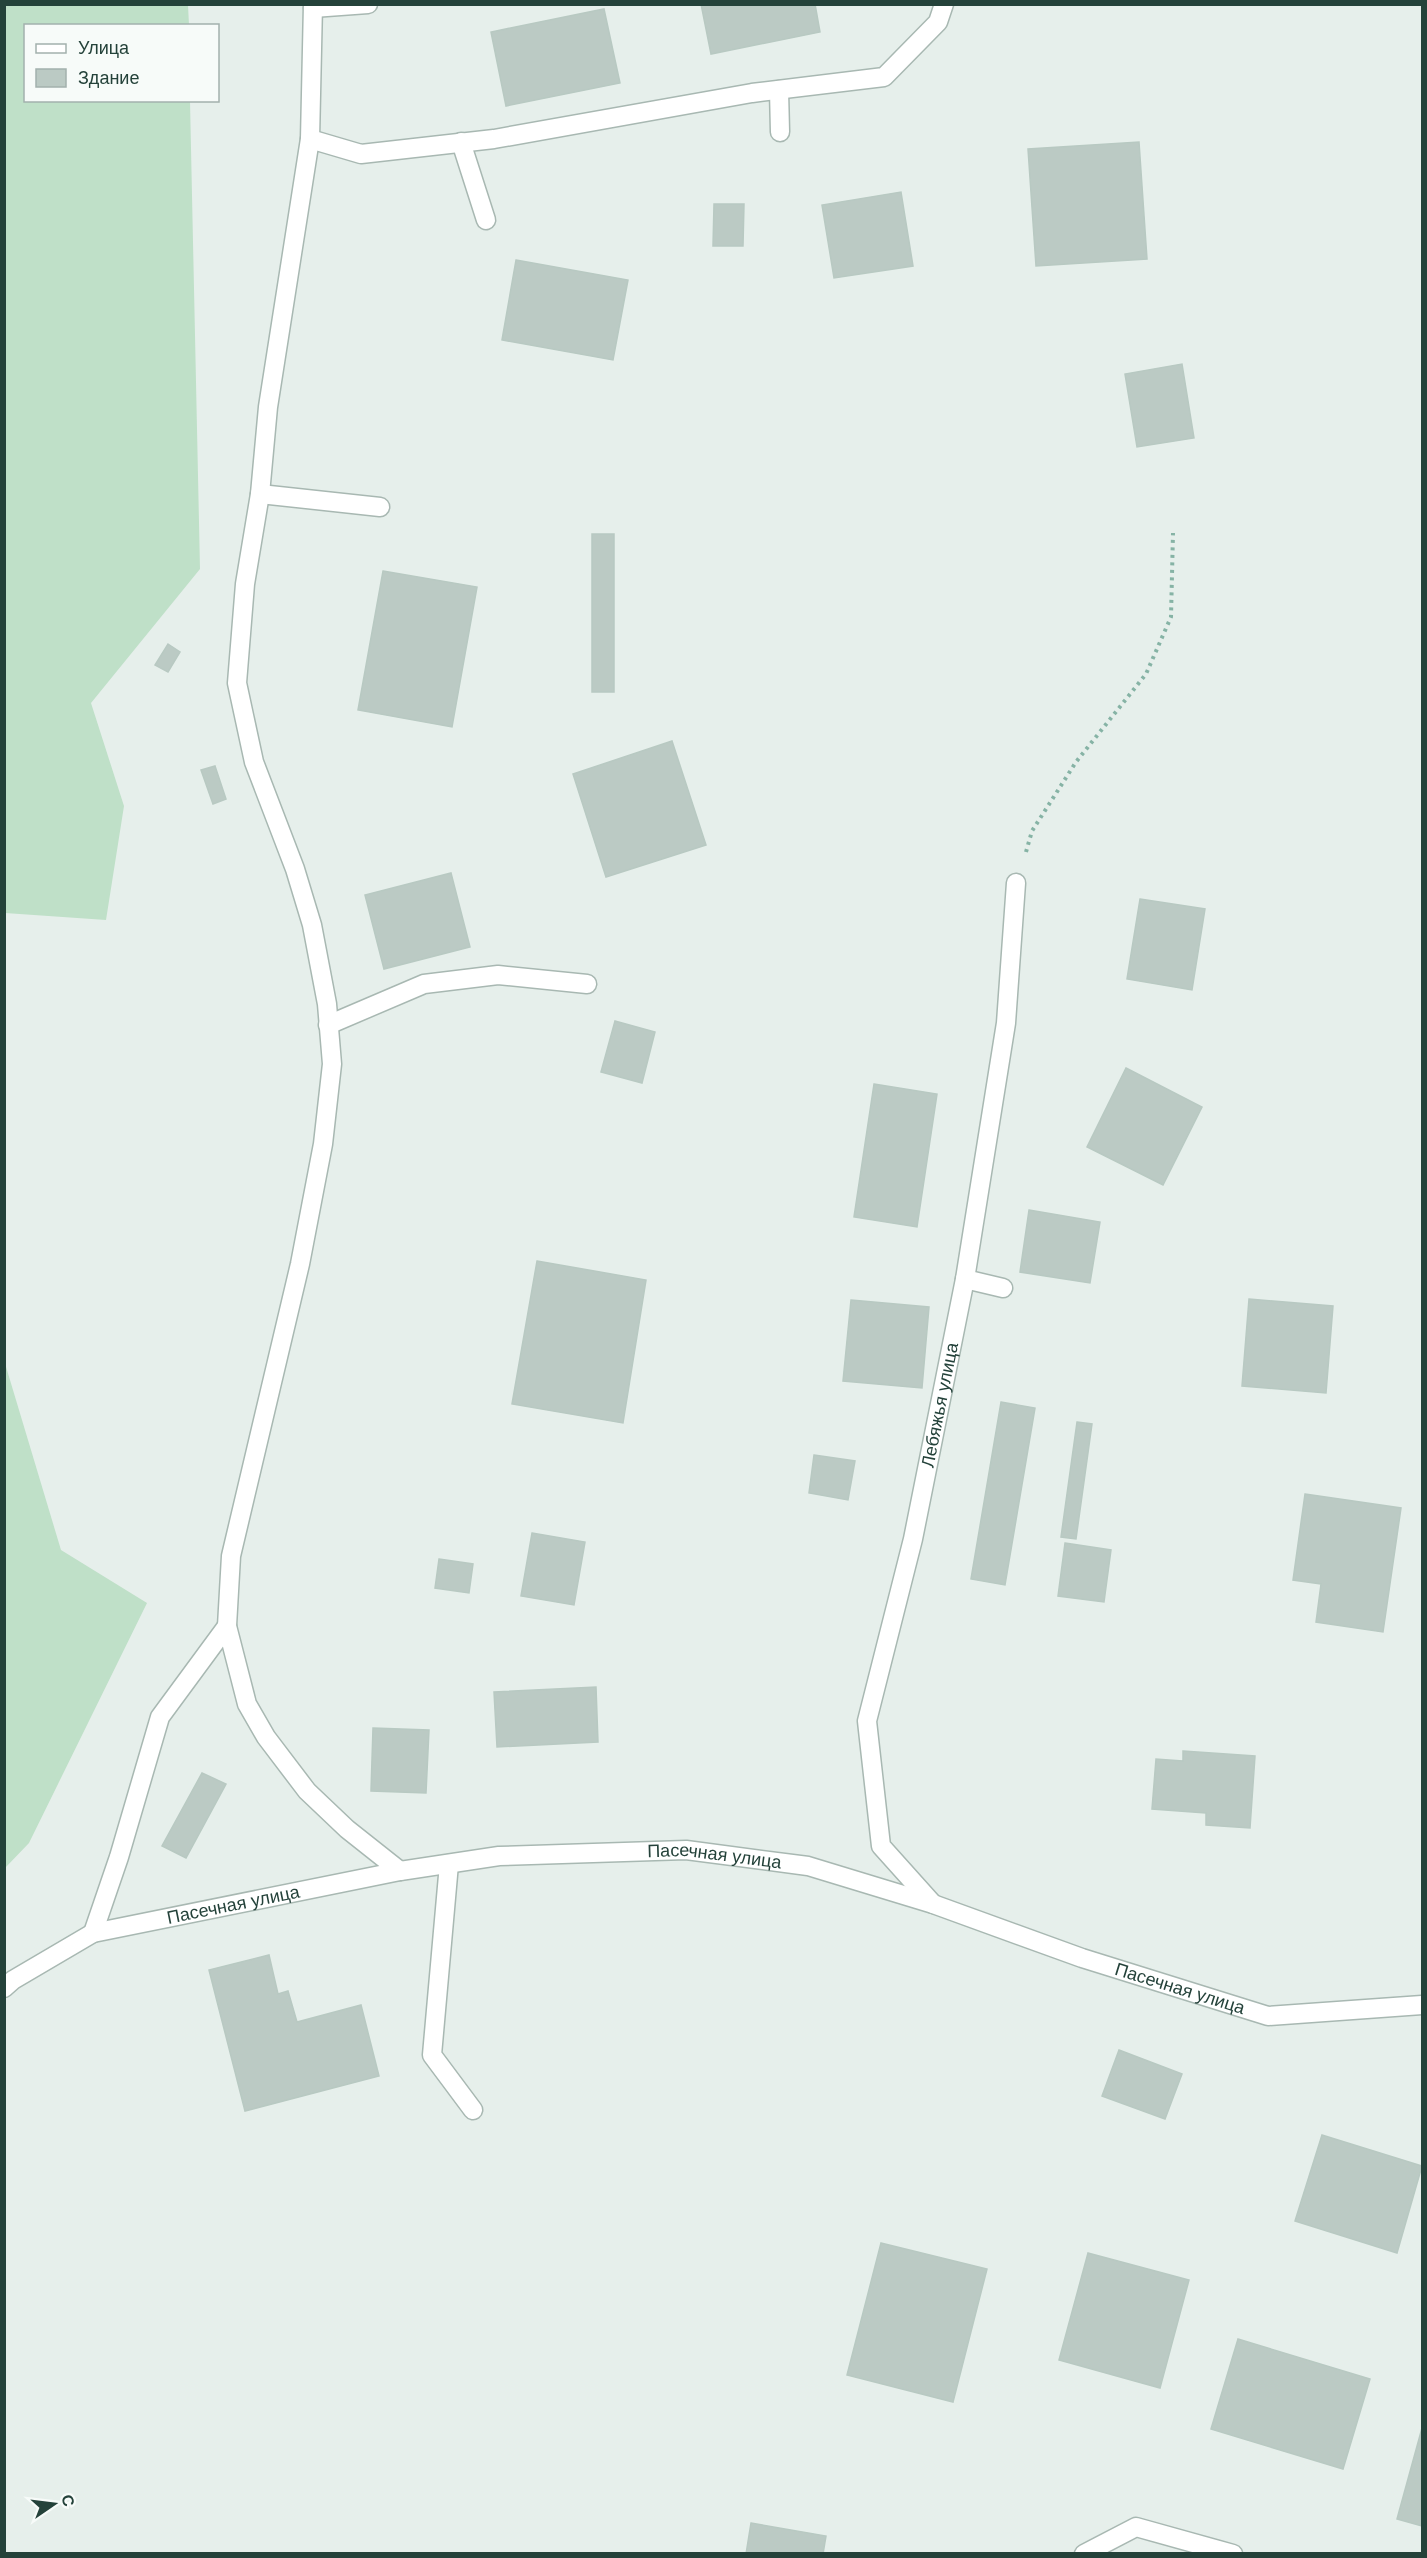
<svg xmlns="http://www.w3.org/2000/svg" width="1427" height="2558" font-family="Helvetica,sans-serif">
	<style>
		.grass { fill: #bfe0c8 }
		.building { fill: #bbcac4; stroke: #b8c9c2; stroke-width: 1.5 }
		.lines { fill: none; stroke-linecap: round; stroke-linejoin: round }
		.service-casing { stroke: #a8b8b2; stroke-width: 21 }
		.minor-casing { stroke: #a8b8b2; stroke-width: 21 }
		.path { stroke: #86b3a5; stroke-width: 4; stroke-dasharray: 3 4.5; stroke-linecap: butt }
		.service { stroke: #fff; stroke-width: 18 }
		.minor { stroke: #fff; stroke-width: 18 }
		.labels { text-anchor: middle; stroke-width: 5; stroke-linejoin: round; paint-order: stroke }
		.street-label { font-size: 18px; fill: #24423a; stroke: #f7fbf9 }
	</style>
	<rect width="100%" height="100%" fill="#e6efeb"/>
	<path class="grass" d="M4 5H188L189 25 26 26V100L190 101 200 569 91 703 124 806 106 920 5 913Z
		M4 1360 61 1550 147 1603 29 1843 5 1868Z"/>
	<path class="building" d="M701 4H815L820 32 711 54Z
		M604 9 620 83 506 106 491 32Z
		M1139 142 1147 259 1036 266 1028 149Z
		M901 192 913 266 834 278 822 205Z
		M714 204H744L743 246H713Z
		M516 260 628 280 613 360 502 340Z
		M1182 364 1194 438 1137 447 1125 374Z
		M592 534H614V692H592Z
		M383 571 477 587 452 727 358 710Z
		M168 644 180 652 168 672 155 665Z
		M672 741 706 845 606 877 573 774Z
		M215 766 226 799 213 804 201 770Z
		M451 873 470 947 384 969 365 895Z
		M1140 899 1205 909 1192 990 1127 979Z
		M615 1021 655 1032 642 1083 601 1072Z
		M1126 1068 1202 1107 1163 1185 1087 1147Z
		M874 1084 937 1094 917 1227 854 1217Z
		M1029 1210 1100 1222 1090 1283 1020 1272Z
		M537 1261 646 1280 623 1423 512 1404Z
		M1249 1299 1333 1306 1326 1393 1242 1386Z
		M851 1300 929 1307 922 1388 843 1381Z
		M1001 1402 1035 1408 1005 1585 971 1579Z
		M1077 1422 1092 1424 1076 1539 1061 1537Z
		M814 1455 855 1461 848 1500 809 1493Z
		M1305 1494 1401 1508 1383 1632 1316 1622 1321 1584 1293 1580Z
		M532 1533 585 1542 574 1605 521 1596Z
		M1065 1543 1111 1550 1104 1602 1058 1596Z
		M439 1559 473 1564 469 1593 435 1588Z
		M596 1687 598 1742 497 1747 494 1692Z
		M373 1728 429 1730 426 1793 371 1791Z
		M1183 1751 1255 1756 1250 1828 1206 1825V1813L1152 1809 1156 1759 1183 1761Z
		M202 1773 226 1784 186 1858 162 1846Z
		M269 1955 278 1994 288 1991 297 2022 361 2005 379 2076 245 2111 209 1970Z
		M1119 2050 1182 2074 1165 2119 1102 2096Z
		M1322 2135 1422 2166 1397 2253 1295 2221Z
		M881 2243 987 2269 953 2402 847 2375Z
		M1088 2253 1189 2280 1160 2388 1059 2360Z
		M1238 2339 1370 2379 1343 2469 1211 2429Z
		M1422 2428V2526L1397 2519Z
		M751 2523 826 2536 823 2554H746Z"/>
	<g class="lines">
		<g class="service-casing">
			<g id="service">
				<path d="M313 8 368 4"/>
				<path d="M779 90 780 132"/>
				<path d="M310 139 361 154 494 139 752 93 884 77 938 22 944 4"/>
				<path d="M461 142 486 220"/>
				<path d="M260 494 380 507"/>
				<path d="M328 1025 424 984 498 975 587 984"/>
				<path d="M965 1279 1003 1288"/>
				<path d="M449 1864 432 2055 473 2110"/>
				<path id="s1" d="M933 1904 881 1846 867 1721 913 1539 965 1279 1006 1023 1016 883"/>
			</g>
		</g>
		<g class="minor-casing">
			<g id="minor">
				<path d="M313 4 310 139 268 407 260 494 245 584 237 683 254 762 295 869 312 925 327 1004 332 1064 323 1144 300 1264 231 1556 227 1626 247 1704 266 1737 307 1791 347 1829 400 1871"/>
				<path d="M93 1933 119 1857 160 1717 227 1626"/>
				<path id="s2" d="M4 1988 13 1980 93 1933 400 1871 499 1856 686 1850 808 1866 933 1904 1082 1958 1268 2016 1422 2005"/>
				<path d="M1084 2554 1136 2527 1233 2554"/>
			</g>
		</g>
		<path class="path" d="M1026 852 1032 831 1076 762 1146 674 1171 617 1173 533"/>
		<use href="#service" class="service"/>
		<use href="#minor" class="minor"/>
	</g>
	<g class="labels">
		<g class="street-label">
			<text dy="6" stroke="none"><textPath href="#s1" startOffset="528">Лебяжья улица</textPath></text>
			<text dy="6" stroke="none"><textPath href="#s2" startOffset="734">Пасечная улица</textPath></text>
			<text dy="6" stroke="none"><textPath href="#s2" startOffset="248">Пасечная улица</textPath></text>
			<text dy="6" stroke="none"><textPath href="#s2" startOffset="1220">Пасечная улица</textPath></text>
		</g>
	</g>
	<rect width="1427" height="2558" fill="none" stroke="#24423a" stroke-width="12"/>
	<rect x="24" y="24" width="195" height="78" fill="#f7fbf9" stroke="#a3b1ad" stroke-width="1.5"/>
	<rect x="36" y="44" width="30" height="9" fill="#ffffff" stroke="#a3b1ad" stroke-width="1.5"/>
	<text x="78" y="54" font-size="18" fill="#24423a">Улица</text>
	<rect x="36" y="69" width="30" height="18" fill="#bbcac4" stroke="#a3b1ad" stroke-width="1.5"/>
	<text x="78" y="84" font-size="18" fill="#24423a">Здание</text>
	<g transform="translate(54 2504) rotate(76)" stroke="#f7fbf9" stroke-width="4.5" paint-order="stroke">
	<path d="M0-4.5L10 22L0 15L-10 22Z" fill="#24423a"/>
	<text y="-9" font-size="16" font-weight="bold" text-anchor="middle" fill="#24423a">С</text>
	</g>
</svg>
